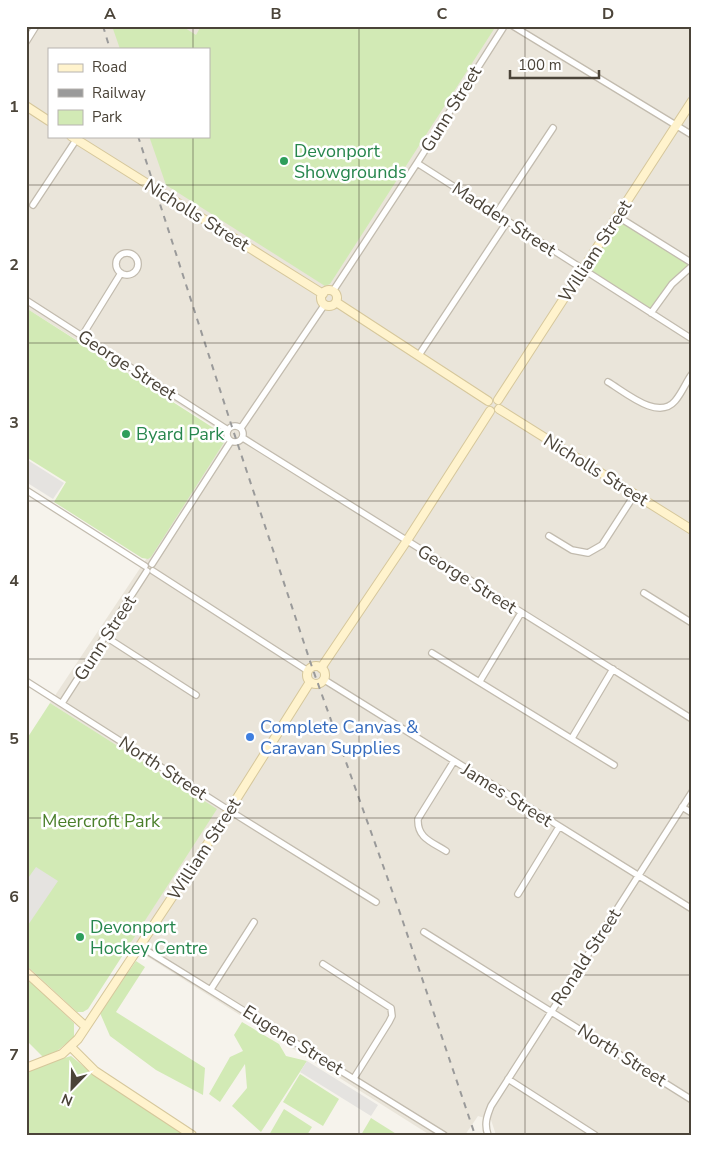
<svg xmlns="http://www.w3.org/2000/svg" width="718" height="1161" font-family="'Nunito Sans',sans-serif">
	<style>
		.residential { fill: #eae5da; fill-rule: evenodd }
		.green { fill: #d2eab5 }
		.parking { fill: #e5e3e0 }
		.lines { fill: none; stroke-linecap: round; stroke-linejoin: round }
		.street-casing { stroke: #c2bbae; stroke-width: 8 }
		.secondary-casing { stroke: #d6c79b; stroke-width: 10 }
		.street { stroke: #fff; stroke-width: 5.5 }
		.secondary { stroke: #fff3cd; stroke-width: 8 }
		.rail { stroke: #9a9a9a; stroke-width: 2; stroke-dasharray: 6 6; stroke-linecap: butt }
		.grid { fill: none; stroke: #4b4439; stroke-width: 1; stroke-opacity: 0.55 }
		.leisure-dot { fill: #2e9e5b; stroke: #fff; stroke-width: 2 }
		.shop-dot { fill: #3f7fe0; stroke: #fff; stroke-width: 2 }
		.labels { text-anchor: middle; stroke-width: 5; stroke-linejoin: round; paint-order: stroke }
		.street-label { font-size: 18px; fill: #4b4439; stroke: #fff }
		.leisure-label { font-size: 18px; fill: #27864d; stroke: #fff; text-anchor: start }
		.shop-label { font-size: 18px; fill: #366cbe; stroke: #fff; text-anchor: start }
		.park-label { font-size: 18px; fill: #4a7f2a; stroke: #fff }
		.neatline { fill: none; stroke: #4b4439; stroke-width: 2 }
		.grid-label { font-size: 16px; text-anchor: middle; font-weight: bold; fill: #4b4439 }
	</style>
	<rect width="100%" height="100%" fill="#f6f3ec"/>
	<path class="residential" d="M26 26H692V1135H496L491 1120 478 1116 465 1135H430L129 945 216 809 50 703 225 441 224 433 26 308ZM49 49H209V136H49Z"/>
	<path class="green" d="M112 26H182L196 35 201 26H496L330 284 325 286 166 185 149 136H209V49H120Z
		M617 216 692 263 672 284 651 313 582 270Z
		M26 308 226 436 225 441 151 557 148 559 142 558 54 502 66 482 26 457Z
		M50 703 217 809 88 1009 83 1012H77L26 965V740Z
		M136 961 145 967 116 1012 205 1068 203 1095 156 1070 110 1036 100 1013Z
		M26 977 74 1023V1037L57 1051 43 1057 26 1040Z
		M242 1022 279 1044 286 1056 307 1061 261 1132 232 1106 247 1088 245 1064 220 1102 209 1094 230 1057 243 1051 234 1035Z
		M71 1056 88 1070 186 1135H26V1070Z
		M300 1074 339 1099 323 1126 283 1102Z
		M284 1109 312 1127 307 1135H269Z
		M371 1118 398 1135H361Z"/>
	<path class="parking" d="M26 459 64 483 53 499 26 482Z
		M36 867 58 881 26 928V881Z
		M307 1061 378 1105 371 1116 300 1072Z"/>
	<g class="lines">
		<g class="street-casing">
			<path id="street" d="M513 26 692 135
				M26 42 36 26
				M417 163 692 339
				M33 205 76 140
				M496 214 553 128
				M617 216 692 263
				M116 264a11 11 0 1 1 22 0a11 11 0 1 1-22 0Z
				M333 291 417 163 503 28
				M26 300 228 430
				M651 313 672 284 692 266
				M82 336 121 273
				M419 355 507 222
				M608 382C625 392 658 421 675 401 682 393 686 382 692 374
				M227 434a8 8 0 1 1 16 0a8 8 0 1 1-16 0Z
				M241 428 325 304
				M243 438 692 719
				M26 490 145 566
				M549 536 572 550 588 553 602 545 635 494
				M152 564 231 441
				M153 571 308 671
				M644 593 692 623
				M106 637 196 695
				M432 653 614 765
				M323 679 692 909
				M26 681 230 811 376 902
				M480 681 521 613
				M62 703 147 571
				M572 738 613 669
				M682 807 692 813
				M446 851C432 842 417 838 418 819L454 761
				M518 894 559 827
				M424 932 692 1100
				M141 947 444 1135
				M323 964 391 1008 392 1016 389 1022 354 1078
				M211 989 254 922
				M508 1079 595 1135
				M488 1135C484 1124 487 1116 491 1106L692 792"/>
		</g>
		<g class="secondary-casing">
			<path id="secondary" d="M26 106 49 121
				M71 136 323 294
				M321 298a8 8 0 1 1 16 0a8 8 0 1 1-16 0Z
				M336 302 488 401
				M498 400 692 101
				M499 409 692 530
				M307 675a9 9 0 1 1 18 0a9 9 0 1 1-18 0Z
				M321 668 406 542 490 411
				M26 972 86 1027
				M71 1047 95 1071 192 1135
				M26 1068 62 1054 78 1039 220 825 310 682"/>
		</g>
		<use href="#street" class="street"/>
		<use href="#secondary" class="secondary"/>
		<path class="rail" d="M103 26 110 49
			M138 136 232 427 312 667 400 913 475 1135"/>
	</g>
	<path class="grid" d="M193 26V49M359 26V1135M525 26V1135M193 136V1135M26 185H692M26 343H692M26 501H692M26 659H692M26 818H692M26 975H692"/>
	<g class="leisure-dot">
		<circle cx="284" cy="161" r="5"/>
		<circle cx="126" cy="434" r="5"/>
		<circle cx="80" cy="937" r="5"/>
	</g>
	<circle class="shop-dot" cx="250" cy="737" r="5"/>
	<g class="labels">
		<g class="street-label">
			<text transform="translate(451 109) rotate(-58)" y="6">Gunn Street</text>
			<text transform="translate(197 215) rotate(32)" y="6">Nicholls Street</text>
			<text transform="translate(504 219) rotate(33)" y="6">Madden Street</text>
			<text transform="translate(595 251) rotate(-57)" y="6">William Street</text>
			<text transform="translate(127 365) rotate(33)" y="6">George Street</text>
			<text transform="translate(596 470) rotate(32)" y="6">Nicholls Street</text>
			<text transform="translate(467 579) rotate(32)" y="6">George Street</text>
			<text transform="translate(105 638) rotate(-57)" y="6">Gunn Street</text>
			<text transform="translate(163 768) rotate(33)" y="6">North Street</text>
			<text transform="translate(507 795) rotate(32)" y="6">James Street</text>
			<text transform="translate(204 849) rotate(-57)" y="6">William Street</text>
			<text transform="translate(586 957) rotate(-57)" y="6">Ronald Street</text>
			<text transform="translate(293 1040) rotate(32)" y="6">Eugene Street</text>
			<text transform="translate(622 1055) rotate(32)" y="6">North Street</text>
		</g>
		<g class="leisure-label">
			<text x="294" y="157">Devonport<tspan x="294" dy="21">Showgrounds</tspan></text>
			<text x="136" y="440">Byard Park</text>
			<text x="90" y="933">Devonport<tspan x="90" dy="21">Hockey Centre</tspan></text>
		</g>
		<g class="shop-label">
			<text x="260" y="733">Complete Canvas &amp;<tspan x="260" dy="21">Caravan Supplies</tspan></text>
		</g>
		<g class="park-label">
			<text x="101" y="827">Meercroft Park</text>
		</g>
	</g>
	<rect width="718" height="1161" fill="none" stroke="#ffffff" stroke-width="55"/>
	<rect x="48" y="48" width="162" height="90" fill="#ffffff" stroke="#b7b4b0"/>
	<rect x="58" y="64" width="25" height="8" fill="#fff3cd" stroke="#b7b4b0"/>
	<text x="92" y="72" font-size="15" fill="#4b4439">Road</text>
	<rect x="58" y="89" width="25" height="8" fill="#9a9a9a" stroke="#b7b4b0"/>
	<text x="92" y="98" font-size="15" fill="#4b4439">Railway</text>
	<rect x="58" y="110" width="25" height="15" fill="#d2eab5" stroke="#b7b4b0"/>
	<text x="92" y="122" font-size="15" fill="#4b4439">Park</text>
	<g transform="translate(72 1088) rotate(203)" stroke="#ffffff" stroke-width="4" paint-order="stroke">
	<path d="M0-4L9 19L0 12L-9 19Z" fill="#4b4439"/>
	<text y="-8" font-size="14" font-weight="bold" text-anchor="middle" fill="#4b4439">N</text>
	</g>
	<path d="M510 70v8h89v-8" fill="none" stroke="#4b4439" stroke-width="2.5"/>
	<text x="518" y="70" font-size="15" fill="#4b4439" stroke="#ffffff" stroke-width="4" paint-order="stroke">100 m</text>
	<rect x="28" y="28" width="662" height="1106" class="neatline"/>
	<g class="grid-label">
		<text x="110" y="19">A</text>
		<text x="276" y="19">B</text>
		<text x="442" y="19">C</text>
		<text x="608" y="19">D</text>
		<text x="14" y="112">1</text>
		<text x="14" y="270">2</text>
		<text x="14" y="428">3</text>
		<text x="14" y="586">4</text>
		<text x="14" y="744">5</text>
		<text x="14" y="902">6</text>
		<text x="14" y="1060">7</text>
	</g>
</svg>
